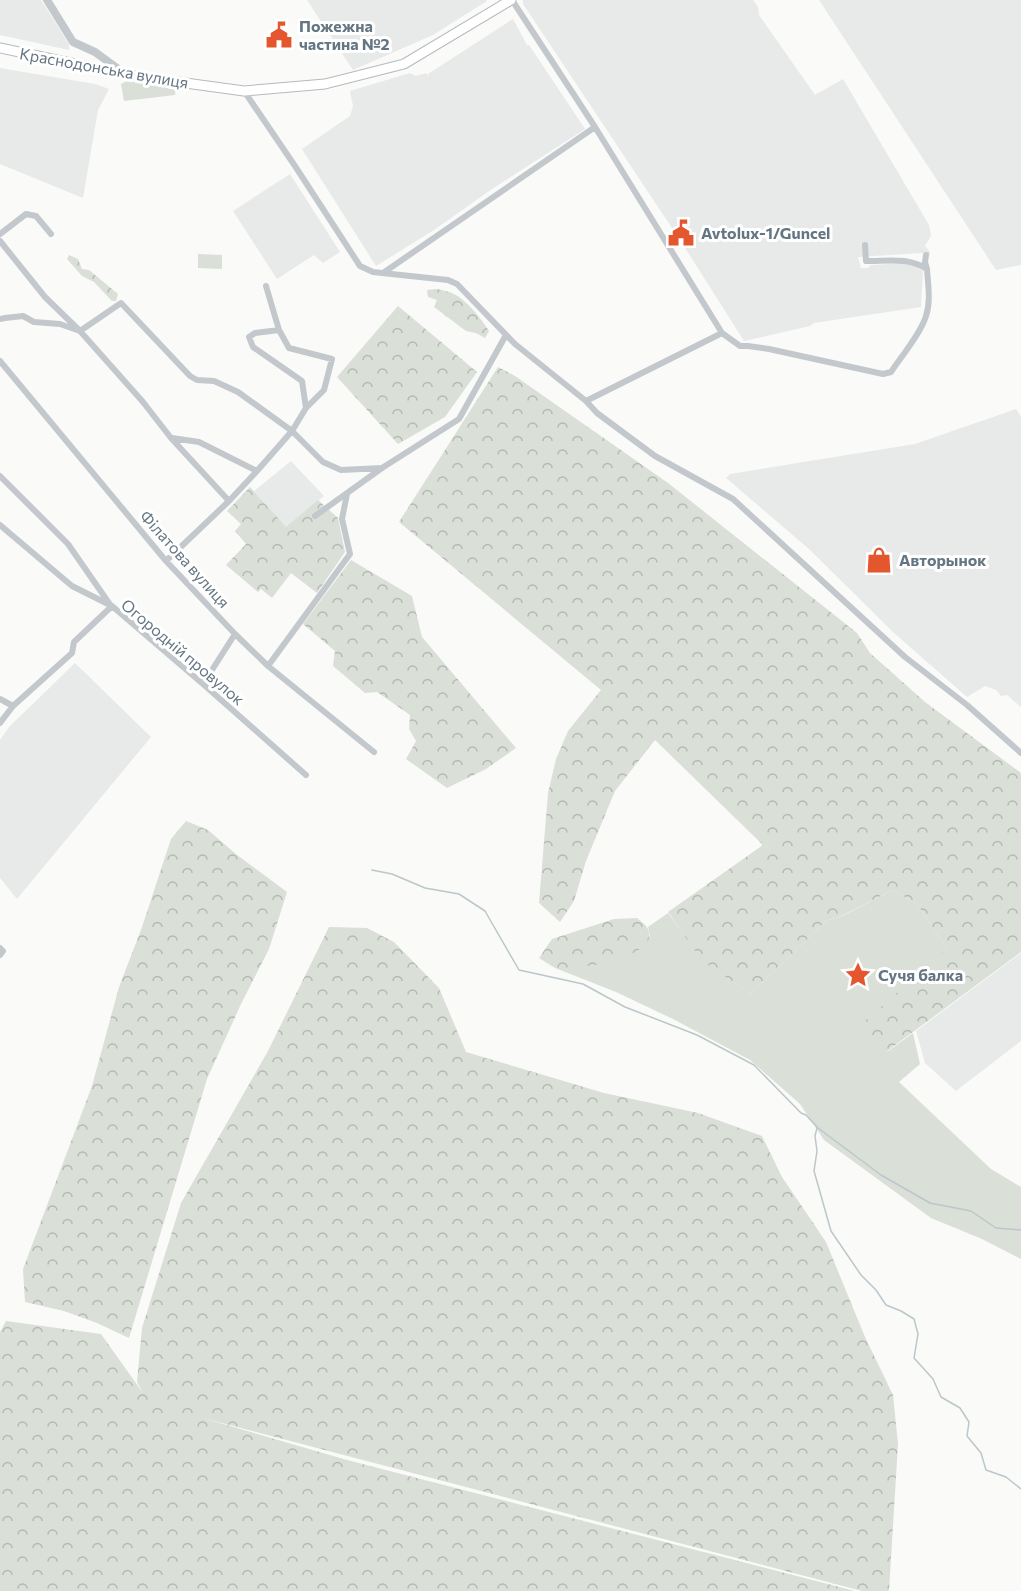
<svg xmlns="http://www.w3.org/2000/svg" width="1021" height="1591" font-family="Commissioner,sans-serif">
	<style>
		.built { fill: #e8e9e9 }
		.green { fill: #dadfd7 }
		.forest { fill: url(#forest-crowns) }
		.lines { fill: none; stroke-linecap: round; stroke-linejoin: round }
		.stream { stroke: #bbc7cb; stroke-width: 1.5 }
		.primary-casing { stroke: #b5babe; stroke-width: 11 }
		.minor { stroke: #c3c8cc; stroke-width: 6 }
		.tertiary { stroke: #c3c8cc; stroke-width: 8 }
		.primary { stroke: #fff; stroke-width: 9 }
		.labels { text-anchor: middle; stroke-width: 6; stroke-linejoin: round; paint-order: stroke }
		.poi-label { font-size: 16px; font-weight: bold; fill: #657683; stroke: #fff; text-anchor: start }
		.street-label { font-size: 16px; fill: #657683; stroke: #fff }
	</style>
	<defs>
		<pattern id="forest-crowns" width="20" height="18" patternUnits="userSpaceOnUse" patternTransform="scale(1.5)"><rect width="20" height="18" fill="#dadfd7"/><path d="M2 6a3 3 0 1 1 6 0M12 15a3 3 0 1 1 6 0" fill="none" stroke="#b4b9b4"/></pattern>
	</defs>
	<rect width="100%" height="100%" fill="#fafaf8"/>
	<path class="built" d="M0 0H41L69 44V50L0 35Z
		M307 0H486L487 1 433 35 353 70Z
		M523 0H753L758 7 759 15 815 95 843 79 929 225 931 236 925 246 930 252V255L921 253 858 257 861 268H868L871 265 906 263 923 270 921 307 814 323 810 326 744 341 680 240 523 4Z
		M819 0H1021V265L996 270Z
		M513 19 527 45H529L585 129 492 189 434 230 429 223 434 230 376 266 302 149 350 116 353 106 350 91 410 73 416 76 426 73 429 77 428 74Z
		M0 68 95 84 109 89 98 110 83 198 0 164Z
		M290 174 340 252 323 263 314 255 277 279 233 211Z
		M1016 409 1021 417V707L1007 695 1001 696 996 690 985 686 967 697 894 633 809 549 726 478 730 474 915 444Z
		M291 461 324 496 286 528 254 491Z
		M75 663 151 737 17 899 0 878V740L9 727Z
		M1021 953V1041L956 1091 925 1063 916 1031Z"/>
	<path class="green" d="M127 81 176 89 175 95 124 101 121 84Z
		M198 254 222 255V269L198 268Z
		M893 890 917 904 947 949 887 1052 913 1033 920 1064 899 1082 991 1169 1021 1187V1259L982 1239 931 1218 824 1140 800 1104 750 1060 673 1019 616 992 555 968H572L650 936 648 927 668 913 703 961 751 994 826 921 842 916Z"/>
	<path class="forest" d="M69 255 78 259 82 269 89 270 118 294 116 301H112L94 282 82 276 67 259Z
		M437 289C442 290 447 291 452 293 467 300 480 317 489 331L485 338 476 333 466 331 434 307 437 300 428 297 427 290Z
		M398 306 477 372 445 417 398 444 337 377Z
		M498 367 515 376 668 483 857 633 870 653 925 702 1021 773V952L886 1052 858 1027 947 949 917 904 893 890 841 916 826 921 751 994 702 961 668 912 763 845 655 740 615 791 586 861 574 901 560 922 539 903 548 793 556 759 568 731 601 690 399 522Z
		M250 487 286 527 318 500 338 518 345 552 317 593 291 573 272 598 261 589 258 592 226 565 246 544 235 531 241 524 227 511Z
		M351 560 412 596 422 637 516 748 486 769 447 788 406 759 416 741 409 729 410 715 377 692 365 693 333 666 335 651 303 624Z
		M186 821 208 830 237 855 287 892 269 949 241 1004 207 1079 129 1338 97 1323 64 1311 25 1302 23 1269 92 1086 119 987 141 930 171 839Z
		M637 918C648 927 652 930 647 945L633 953 614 960 596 965 572 968H555L539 958 552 939 614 919Z
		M329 927 367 928 394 942 439 988 466 1052 604 1093 698 1113 762 1136 782 1177 826 1242 865 1337 893 1395 898 1444 889 1591H862L199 1417 347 1460 855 1591H0V1332L6 1321 101 1334 143 1393 137 1382 142 1328 181 1203 268 1051Z"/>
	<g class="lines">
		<path class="stream" d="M372 870 392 874 425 888 459 894 485 911 519 970 583 984 625 1007 697 1035 754 1065 801 1113 806 1115 818 1128 881 1175 930 1203 971 1211 996 1228 1021 1230
			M817 1128 815 1136 817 1151 814 1171 831 1231 861 1275 876 1290 886 1305 901 1311 914 1319 918 1334 914 1358 933 1379 941 1397 960 1408 969 1422 967 1436 981 1453 986 1470 1006 1477 1021 1489"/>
		<g class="primary-casing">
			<path id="primary" d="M0 48 127 75 244 91 325 84 404 64 511 0"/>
		</g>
		<path class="minor" d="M512 0 595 127 722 333 740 346H748L769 349 883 374 891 372C901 357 921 333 926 316 931 301 928 285 927 269 908 257 889 261 866 261L865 245
			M244 91 295 166 360 266 373 272 382 273 448 280 457 284 515 344 586 401 597 413 655 456 733 499 905 657 967 705 1021 753
			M0 234 26 214 36 216 51 234
			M0 241 45 297 80 331 143 402 171 438 229 501
			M926 255 925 262 927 269
			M383 273 595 127
			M266 286 279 330 289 348 332 359 324 390 306 408 292 431 323 462 341 470 382 468
			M0 319 5 318 23 316 34 322 60 324 80 331 121 303 190 376 197 380 214 381 238 392 292 431 257 471 229 501 166 561
			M279 330 255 333 249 337 253 347 302 381 306 408
			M0 361 166 561 235 634 268 666 374 752
			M586 401 722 333
			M172 438 199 442 257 471
			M0 476 68 544 111 606
			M315 516 382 468 459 419 506 335
			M0 525 72 586 112 606 203 684 306 775
			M268 666 350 554 342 519 347 494
			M203 684 235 634
			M0 699 13 706
			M0 723 13 706 72 653 74 642 112 606
			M0 948 3 951 0 955"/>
		<path class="tertiary" d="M47 0 73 42 95 52 125 74"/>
		<use href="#primary" class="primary"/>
	</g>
	<defs>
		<g id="civic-bare" transform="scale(2.07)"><path d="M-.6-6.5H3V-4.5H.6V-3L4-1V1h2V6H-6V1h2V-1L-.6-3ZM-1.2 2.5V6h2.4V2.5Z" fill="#e4572e" stroke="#fff" stroke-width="2.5" paint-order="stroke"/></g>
		<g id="shop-bare" transform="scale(2.07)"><path d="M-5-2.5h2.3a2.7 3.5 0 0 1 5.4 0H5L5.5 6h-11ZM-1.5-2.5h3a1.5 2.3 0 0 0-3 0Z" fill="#e4572e" stroke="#fff" stroke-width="2.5" paint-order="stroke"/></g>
		<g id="sight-bare" transform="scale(2.07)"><path d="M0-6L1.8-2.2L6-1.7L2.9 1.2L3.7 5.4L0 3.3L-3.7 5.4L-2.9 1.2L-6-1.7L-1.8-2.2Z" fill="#e4572e" stroke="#fff" stroke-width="2.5" paint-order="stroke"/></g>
	</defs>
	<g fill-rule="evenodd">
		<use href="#civic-bare" x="279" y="35"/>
		<use href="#civic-bare" x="681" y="233"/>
		<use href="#shop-bare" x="879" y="560"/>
		<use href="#sight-bare" x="858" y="975"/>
	</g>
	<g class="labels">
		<g class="poi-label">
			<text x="299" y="32">Пожежна<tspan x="299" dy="18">частина №2</tspan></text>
			<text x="701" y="239">Avtolux-1/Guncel</text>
			<text x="899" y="566">Авторынок</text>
			<text x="878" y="981">Сучя балка</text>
		</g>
		<g class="street-label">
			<text transform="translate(104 68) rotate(10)" y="6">Краснодонська вулиця</text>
			<text transform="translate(185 559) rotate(48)" y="6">Філатова вулиця</text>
			<text transform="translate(183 652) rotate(40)" y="6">Огородній провулок</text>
		</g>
	</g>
</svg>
